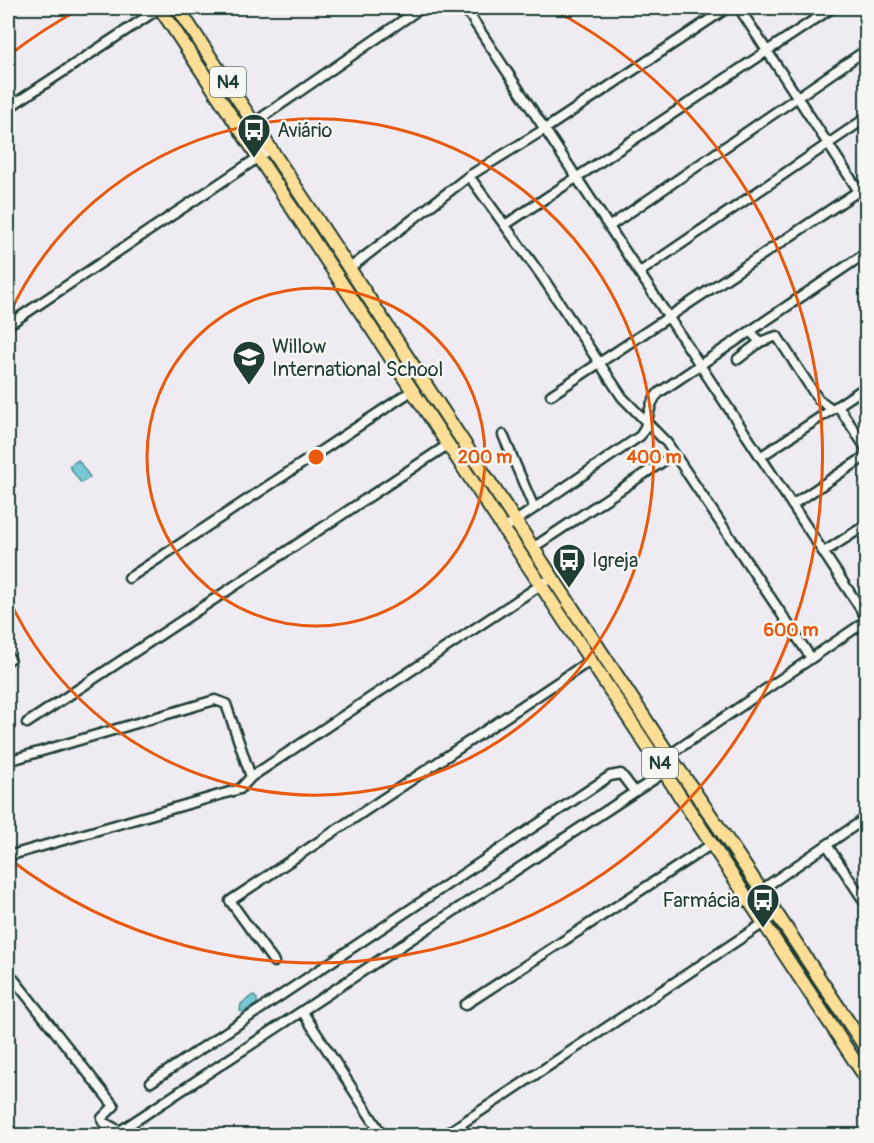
<svg xmlns="http://www.w3.org/2000/svg" width="874" height="1143" font-family="Pangolin,sans-serif">
	<style>
		.water { fill: #79c8d6; stroke: #559095; stroke-width: 1.5 }
		.lines { fill: none; stroke-linecap: round; stroke-linejoin: round }
		.minor-casing { stroke: #1f3d34; stroke-width: 13 }
		.highway-casing { stroke: #1f3d34; stroke-width: 16 }
		.minor { stroke: #f6f6f2; stroke-width: 8 }
		.highway { stroke: #fcde96; stroke-width: 12 }
		.ring { fill: none; stroke: #e8590c; stroke-width: 3 }
		.labels { text-anchor: middle; stroke-width: 5; stroke-linejoin: round; paint-order: stroke }
		.shield { fill: #f6f6f2; stroke: #60746d; stroke-width: 1.5 }
		.shield-label { font-size: 18px; font-weight: bold; fill: #1f3d34 }
		.poi-label { font-size: 20px; fill: #1f3d34; stroke: #f6f6f2; text-anchor: start }
		.centre { fill: #e8590c; stroke: #f6f6f2; stroke-width: 3 }
		.ring-label { font-size: 18px; text-anchor: middle; font-weight: bold; fill: #e8590c; stroke: #f6f6f2; stroke-width: 5; stroke-linejoin: round; paint-order: stroke }
	</style>
	<rect width="100%" height="100%" fill="#eeebf2"/>
	<filter id="ink" filterUnits="userSpaceOnUse"><feTurbulence type="fractalNoise" baseFrequency=".0167" numOctaves="2"/><feDisplacementMap in="SourceGraphic" scale="12" xChannelSelector="R" yChannelSelector="G"/><feConvolveMatrix kernelMatrix="1 2 1 2 8 2 1 2 1" color-interpolation-filters="sRGB"/></filter>
	<g filter="url(#ink)">
		<path class="water" d="M78 460 90 477 81 483 69 466Z
			M253 995 257 999V1004L244 1012 240 1011 241 1004Z"/>
		<g class="lines">
			<g class="minor-casing">
				<path id="minor" d="M465 8 866 617
					M739 8 866 202
					M8 108 160 8
					M242 131 421 8
					M469 176 543 278 622 397 667 443 811 658
					M505 225 832 8
					M610 226 866 50
					M350 268 469 176 545 129 727 8
					M640 272 866 118
					M8 325 271 149
					M750 331 760 342 777 336 818 399 832 409
					M738 359 760 342
					M551 395 866 186
					M838 406 866 448
					M503 435 534 508
					M760 457 866 387
					M792 505 866 456
					M504 529 640 436C651 423 646 403 660 392L866 253
					M534 547 662 462
					M824 552 866 525
					M129 578 413 390
					M8 656 10 659
					M27 723 449 444
					M8 761 215 700 226 704 251 777
					M659 762 866 621
					M827 845 866 904
					M8 856 240 789 251 777 545 582
					M748 899 866 818
					M274 962 230 901 591 660
					M8 972 114 1106 102 1118 103 1122 120 1131V1136
					M465 1005 712 844
					M302 1011 383 1136
					M151 1082 610 776 621 774 634 791
					M120 1131 668 770
					M443 1136 776 915"/>
			</g>
			<g class="highway-casing">
				<path id="highway" d="M160 8 866 1078
					M178 8 675 764C741 857 802 954 866 1048"/>
			</g>
			<use href="#minor" class="minor"/>
			<use href="#highway" class="highway"/>
		</g>
	</g>
	<g class="ring">
		<circle cx="316" cy="457" r="169"/>
		<path d="M8 317A338 338 0 1 1 8 597"/>
		<path d="M8 56A506 506 0 0 1 82 8M550 8A506 506 0 1 1 8 858"/>
	</g>
	<defs>
		<g id="bus-pin" transform="scale(1.725)"><path d="M0 17L-7.5 6A9.5 9.5 0 1 1 7.5 6Z" fill="#1f3d34" stroke="#f6f6f2"/><path d="M-5-6H5V4H4V6H2V4H-2V6H-4V4H-5ZM-3.5-4V0h7V-4ZM-3.5 1.2v1.5H-2V1.2ZM2 1.2v1.5H3.5V1.2Z" fill="#fff"/></g>
		<g id="school-pin" transform="scale(1.725)"><path d="M0 17L-7.5 6A9.5 9.5 0 1 1 7.5 6Z" fill="#1f3d34" stroke="#f6f6f2"/><path d="M0-5L7-2L0 1L-7-2ZM-4 1L0 2.5L4 1V4Q0 6-4 4Z" fill="#fff"/></g>
	</defs>
	<g fill-rule="evenodd">
		<use href="#bus-pin" x="254" y="130"/>
		<use href="#school-pin" x="249" y="357"/>
		<use href="#bus-pin" x="569" y="560"/>
		<use href="#bus-pin" x="763" y="900"/>
	</g>
	<g class="labels">
		<g class="shield">
			<rect x="210" y="67" width="36" height="30" rx="4.5"/>
			<rect x="642" y="748" width="36" height="30" rx="4.5"/>
		</g>
		<g class="shield-label">
			<text x="228" y="88">N4</text>
			<text x="660" y="769">N4</text>
		</g>
		<g class="poi-label">
			<text x="277" y="137">Aviário</text>
			<text x="272" y="353">Willow<tspan x="272" dy="23">International School</tspan></text>
			<text x="592" y="567">Igreja</text>
			<text x="740" y="907" text-anchor="end">Farmácia</text>
		</g>
	</g>
	<circle cx="316" cy="457" r="9" class="centre"/>
	<g class="ring-label">
		<text x="485" y="463">200 m</text>
		<text x="654" y="463">400 m</text>
		<text x="791" y="636">600 m</text>
	</g>
	<rect width="874" height="1143" fill="none" stroke="#f6f6f2" stroke-width="30"/>
	<rect x="15" y="15" width="844" height="1113" fill="none" stroke="#1f3d34" stroke-width="2" filter="url(#ink)"/>
</svg>
